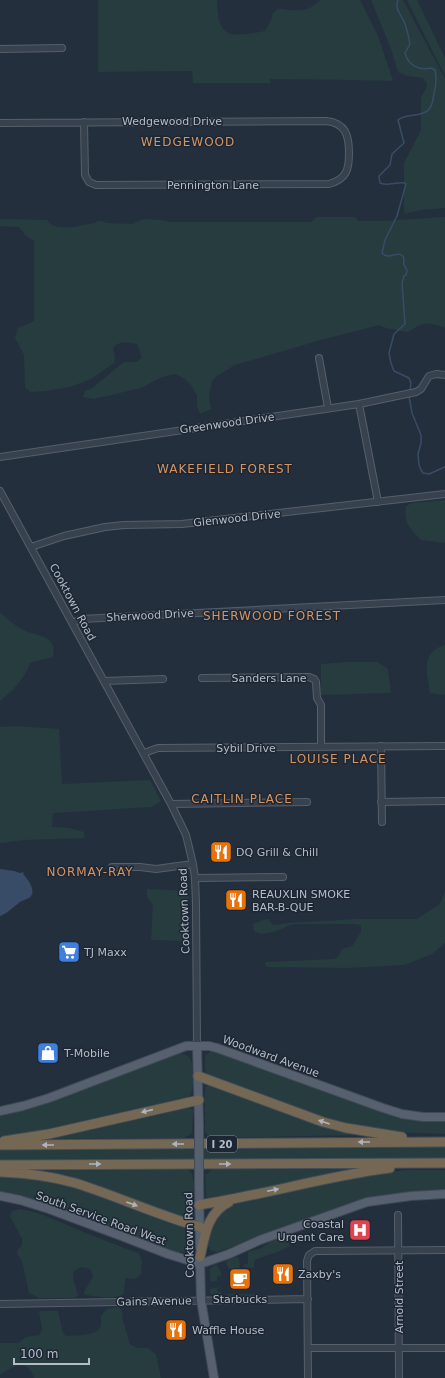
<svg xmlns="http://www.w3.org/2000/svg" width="445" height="1378" font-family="'DejaVu Sans',sans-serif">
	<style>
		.green { fill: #263c3f }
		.water { fill: #394c67 }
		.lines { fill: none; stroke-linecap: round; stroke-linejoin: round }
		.stream { stroke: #394c67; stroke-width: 1.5 }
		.minor-casing { stroke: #565f6c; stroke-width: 8 }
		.major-casing { stroke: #414a57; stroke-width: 10 }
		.highway-casing { stroke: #434c59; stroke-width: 11 }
		.minor { stroke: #38414e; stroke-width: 6 }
		.major { stroke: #56606e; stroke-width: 8 }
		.highway { stroke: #746855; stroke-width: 9 }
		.major-bridge-casing { stroke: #414a57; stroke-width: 10; stroke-linecap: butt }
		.major-bridge { stroke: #56606e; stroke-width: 8 }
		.oneway { fill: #aeb4bd }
		.labels { text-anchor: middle; stroke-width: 3; stroke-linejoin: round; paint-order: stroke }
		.shield { fill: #1d2633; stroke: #878f9c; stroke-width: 1 }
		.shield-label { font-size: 10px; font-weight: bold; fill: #b4bcc9 }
		.street-label { font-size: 11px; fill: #b4bcc9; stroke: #1d2633 }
		.poi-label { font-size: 11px; fill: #b4bcc9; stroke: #1d2633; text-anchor: start }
		.neighbourhood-label { font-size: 12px; letter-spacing: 1px; fill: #d59563; stroke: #1d2633 }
	</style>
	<rect width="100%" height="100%" fill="#242f3e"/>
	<path class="green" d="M98 0H217C217 40 232 37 265 31L271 21 273 13 278 9C294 10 308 14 320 0H360L378 36 393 81 352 80 270 79V83H193L192 71 98 72Z
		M371 0H403L445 79V208L421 210 404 214V163L421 130V98L427 86V83L423 78 407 76 398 72 391 49Z
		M407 0H417L445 58V76Z
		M317 217H355L358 221H382L445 217V328C428 321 424 322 408 332L386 328 379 325 321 340 235 365 217 376 212 381 209 396 211 409 200 414 197 406V396L192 386 185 379 175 374 162 377 141 388 94 399 83 397 85 391 91 389 124 362H136L142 358 137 344C129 342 119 340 113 348L115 357 114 363 91 379 70 387 46 391 31 392 25 388 24 355 15 338 18 328 34 321V241L26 236 19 227 0 226V219L47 220C54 233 83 225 95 223L97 221H102L106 223 133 224 143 219 163 220 169 222H311Z
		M445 500V543L421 540C410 528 403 523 406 506L412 503Z
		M0 613C7 619 15 625 23 630 37 637 58 634 53 657L30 663C24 680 13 690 0 701Z
		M445 645V695L430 693C427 673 420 652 445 645Z
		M346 662H377L388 669 391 693 321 695V664Z
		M16 726 59 729 62 784 150 780 161 801 152 807 53 813 52 827 69 828 84 832V838L25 840 0 843V727Z
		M147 889 189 891 188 941 151 940 153 905 147 897Z
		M445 891V943L432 954 404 965 346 968 269 967 265 965V962L335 959 339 955 342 949 352 946 361 932V925L353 924H294L273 932 261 934 254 931 253 924 263 920 269 919 273 925 288 923 358 919H417L440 904Z
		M215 1051 365 1104 445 1120V1134L386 1132 328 1120 208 1075 205 1070V1056L210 1052Z
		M177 1053C185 1054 190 1055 192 1064 192 1076 197 1093 185 1100L38 1132 0 1136V1115L36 1106Z
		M210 1085 360 1135 210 1138 205 1132V1087Z
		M186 1106 193 1110 192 1133 184 1138 36 1139Z
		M445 1146V1158L0 1161V1148Z
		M214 1168H362L209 1199 206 1197 205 1175Z
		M122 1169H188L192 1174 194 1183V1219L193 1221 41 1171Z
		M408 1170H445V1192L393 1194 382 1196 217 1252C204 1251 208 1238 210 1229 210 1227 211 1222 212 1220 218 1212 229 1206 238 1203 294 1190 350 1175 408 1170Z
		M0 1176 23 1177 56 1182 81 1189 182 1226 190 1232 191 1245 185 1252 177 1253 0 1194Z
		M20 1209C40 1212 58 1221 76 1229 97 1237 118 1246 139 1253L142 1262 141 1274 135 1279 126 1278C124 1283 125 1289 123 1295 111 1299 98 1297 85 1295L84 1292C86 1287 90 1283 93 1277L91 1269 81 1267 74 1271 73 1278 78 1296 73 1298H39L29 1293 22 1261 17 1254 18 1249 22 1246V1239L10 1216 12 1211Z
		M282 1235 288 1240 290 1247H287L283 1250 254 1260V1268L244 1267 243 1265 248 1264V1252L261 1248Z
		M236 1257 239 1258 240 1269 244 1271H231L226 1264 227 1260Z
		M216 1264 221 1272V1276H217V1281L210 1282V1269Z
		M221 1287 217 1289 218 1292H221V1296L217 1297 210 1293V1289Z
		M227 1294H259V1296L255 1297H227Z
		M118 1307 122 1310 123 1321 130 1344 137 1348H147L156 1354 161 1378H34C27 1357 13 1366 0 1375V1343H18L26 1337 40 1335 42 1329 39 1311H58L63 1333 66 1336C75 1335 96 1336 100 1328 102 1324 101 1320 101 1316L106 1309Z"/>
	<path class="water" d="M0 869 14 871 20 873 24 872 23 874C27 878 36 890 31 896 29 899 23 900 20 902 13 907 8 913 0 916Z"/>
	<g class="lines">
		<path class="stream" d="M398 0C394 10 402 15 405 24 407 30 409 37 410 44L405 53C408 65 419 71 431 68L435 70C437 78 436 86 434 94 433 98 433 103 431 106 425 119 407 112 398 120L404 143 392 154 390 165 379 176 380 183C390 187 395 181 405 183L406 184 397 216 385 240 382 253C389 261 397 250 403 256 405 259 403 262 404 265 405 267 407 269 407 271L406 275 404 276 402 283 405 324 394 334 389 353 391 363 394 371 409 378 411 383 410 391
			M409 396 412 413 421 435V443L418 454 419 465 421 470 423 473 429 474 445 467"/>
		<g class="minor-casing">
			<path id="minor" d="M0 49 62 48
				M0 123 326 121C346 123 349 136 349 153 349 169 347 179 329 184L96 185 89 182 85 175 84 122
				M319 358 328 408
				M359 404 378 502
				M0 457 359 404 416 392 421 389 429 376 436 374 445 375
				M0 491 171 804 186 835 193 864 195 878 196 904 197 1046
				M31 547 64 536 105 527 124 525 182 524 445 494
				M72 623 82 619 445 600
				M202 678 309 677 314 679 316 682 317 698 321 705V747
				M104 681 163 679
				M381 746 382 822
				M144 753 158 748 445 746
				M381 802 445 801
				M171 804 307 802
				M112 867H140L156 869 193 864
				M195 878 283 877
				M398 1215 399 1378
				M0 1304 308 1299
				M308 1348H445
				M308 1378 307 1261 309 1255 315 1251H320L445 1250"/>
		</g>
		<g class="major-casing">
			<path id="major" d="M197 1046 199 1125
				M0 1111 23 1106 49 1098 186 1046H209L217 1048 383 1108 402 1114 423 1117H445
				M199 1181 200 1248
				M0 1196 20 1200 49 1209 124 1237 168 1254 200 1264 229 1254 260 1240 367 1202 411 1196 445 1194
				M200 1260 201 1300 214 1378"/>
		</g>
		<g class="highway-casing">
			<path id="highway" d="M198 1076 323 1122 346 1128 402 1137
				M4 1141 49 1134 199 1100
				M0 1145 445 1142
				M0 1165 445 1163
				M0 1172C26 1173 51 1176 75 1183 117 1196 157 1215 200 1227
				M199 1205C264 1195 326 1176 390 1168
				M200 1257C205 1235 207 1213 229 1202"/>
		</g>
		<use href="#minor" class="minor"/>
		<use href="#major" class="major"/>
		<use href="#highway" class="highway"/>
		<g class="major-bridge-casing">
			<path id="major-bridge" d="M199 1125V1181"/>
		</g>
		<use href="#major-bridge" class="major-bridge"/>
	</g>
	<defs><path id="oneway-solid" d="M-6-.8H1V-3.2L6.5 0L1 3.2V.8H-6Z"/></defs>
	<g class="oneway">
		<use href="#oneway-solid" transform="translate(147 1111) rotate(167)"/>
		<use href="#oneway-solid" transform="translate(324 1122) rotate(-161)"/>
		<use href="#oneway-solid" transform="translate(364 1142) rotate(180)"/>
		<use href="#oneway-solid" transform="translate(178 1144) rotate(180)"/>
		<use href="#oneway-solid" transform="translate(48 1145) rotate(180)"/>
		<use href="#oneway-solid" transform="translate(95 1164)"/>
		<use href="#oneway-solid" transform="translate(225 1164)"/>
		<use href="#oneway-solid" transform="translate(273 1190) rotate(-12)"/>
		<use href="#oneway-solid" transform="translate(132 1204) rotate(20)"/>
	</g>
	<defs>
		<g id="restaurant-square" transform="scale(1.15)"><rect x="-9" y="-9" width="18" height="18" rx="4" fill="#e8710a" stroke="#1d2633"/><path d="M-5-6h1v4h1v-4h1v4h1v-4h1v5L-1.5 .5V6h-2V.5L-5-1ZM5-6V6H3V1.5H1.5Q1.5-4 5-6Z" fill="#fff"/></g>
		<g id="supermarket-square" transform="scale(1.15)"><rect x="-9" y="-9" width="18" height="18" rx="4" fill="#3f7fe0" stroke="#1d2633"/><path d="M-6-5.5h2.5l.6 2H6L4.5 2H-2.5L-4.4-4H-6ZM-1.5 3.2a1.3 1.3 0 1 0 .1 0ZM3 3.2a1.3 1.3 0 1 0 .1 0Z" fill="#fff"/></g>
		<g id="shop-square" transform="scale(1.15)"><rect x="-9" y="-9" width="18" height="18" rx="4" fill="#3f7fe0" stroke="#1d2633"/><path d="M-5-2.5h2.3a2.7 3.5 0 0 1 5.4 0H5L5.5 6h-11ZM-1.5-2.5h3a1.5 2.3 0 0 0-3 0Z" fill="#fff"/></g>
		<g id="hospital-square" transform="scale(1.15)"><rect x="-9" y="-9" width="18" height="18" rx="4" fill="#e0444e" stroke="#1d2633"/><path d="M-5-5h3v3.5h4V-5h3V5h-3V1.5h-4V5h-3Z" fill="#fff"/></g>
		<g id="cafe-square" transform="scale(1.15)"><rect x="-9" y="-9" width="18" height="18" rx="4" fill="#e8710a" stroke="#1d2633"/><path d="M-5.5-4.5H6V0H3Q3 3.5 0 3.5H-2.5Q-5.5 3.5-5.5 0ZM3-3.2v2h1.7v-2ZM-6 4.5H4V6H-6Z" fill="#fff"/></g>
	</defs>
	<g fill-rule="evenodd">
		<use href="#restaurant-square" x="221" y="852"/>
		<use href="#restaurant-square" x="236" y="900"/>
		<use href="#supermarket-square" x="69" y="952"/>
		<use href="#shop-square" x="48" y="1053"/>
		<use href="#hospital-square" x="360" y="1230"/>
		<use href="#restaurant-square" x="283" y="1274"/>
		<use href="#cafe-square" x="240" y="1279"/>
		<use href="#restaurant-square" x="176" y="1330"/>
	</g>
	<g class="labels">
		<rect class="shield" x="207" y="1136" width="30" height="16" rx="3"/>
		<g class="shield-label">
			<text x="222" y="1148">I 20</text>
		</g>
		<g class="street-label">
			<text x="172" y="125">Wedgewood Drive</text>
			<text x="213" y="189">Pennington Lane</text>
			<text transform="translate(227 423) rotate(-8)" y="4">Greenwood Drive</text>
			<text transform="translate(237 518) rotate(-6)" y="4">Glenwood Drive</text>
			<text transform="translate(73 602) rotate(62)" y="4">Cooktown Road</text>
			<text transform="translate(150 615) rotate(-3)" y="4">Sherwood Drive</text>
			<text x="269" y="682">Sanders Lane</text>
			<text x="246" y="752">Sybil Drive</text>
			<text transform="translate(184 911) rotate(-92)" y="4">Cooktown Road</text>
			<text transform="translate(271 1056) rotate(20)" y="4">Woodward Avenue</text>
			<text transform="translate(101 1218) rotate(20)" y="4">South Service Road West</text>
			<text transform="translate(189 1235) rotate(-91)" y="4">Cooktown Road</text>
			<text transform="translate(399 1297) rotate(-90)" y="4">Arnold Street</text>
			<text transform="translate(154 1301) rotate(-1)" y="4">Gains Avenue</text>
		</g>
		<g class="poi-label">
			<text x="236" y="856">DQ Grill &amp; Chill</text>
			<text x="252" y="898">REAUXLIN SMOKE<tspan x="252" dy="13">BAR-B-QUE</tspan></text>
			<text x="84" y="956">TJ Maxx</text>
			<text x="64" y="1057">T-Mobile</text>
			<text x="344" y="1228" text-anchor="end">Coastal<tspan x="344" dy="13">Urgent Care</tspan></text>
			<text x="298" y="1278">Zaxby's</text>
			<text x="240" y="1303" text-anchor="middle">Starbucks</text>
			<text x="192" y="1334">Waffle House</text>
		</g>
		<g class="neighbourhood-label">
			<text x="188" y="146">WEDGEWOOD</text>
			<text x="225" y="473">WAKEFIELD FOREST</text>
			<text x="272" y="620">SHERWOOD FOREST</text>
			<text x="338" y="763">LOUISE PLACE</text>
			<text x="242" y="803">CAITLIN PLACE</text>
			<text x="90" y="876">NORMAY-RAY</text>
		</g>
	</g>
	<path d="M14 1358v6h75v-6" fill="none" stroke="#b4bcc9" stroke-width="2"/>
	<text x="20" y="1358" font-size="12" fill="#b4bcc9" stroke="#1d2633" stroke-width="3" paint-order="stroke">100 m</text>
</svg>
